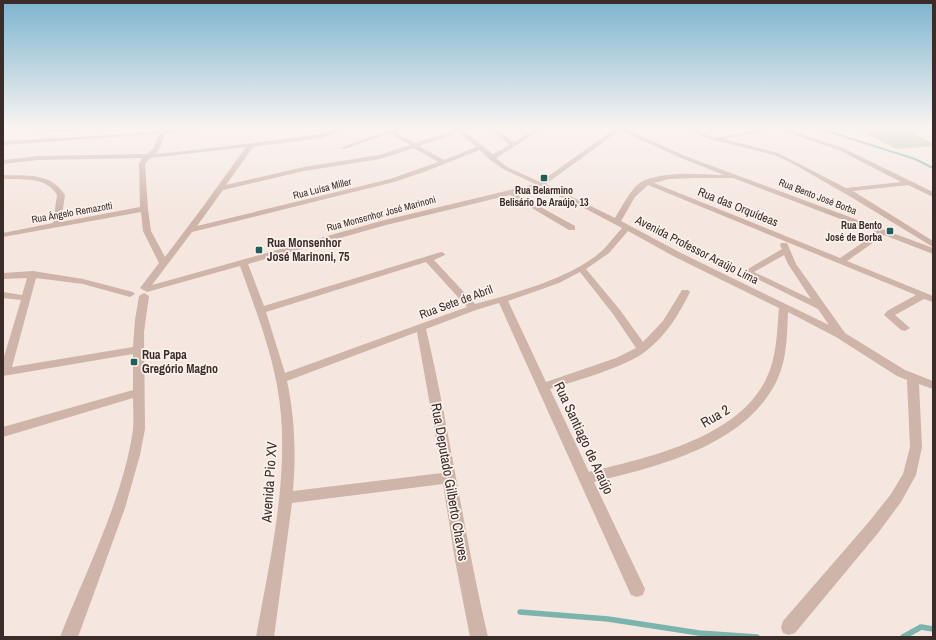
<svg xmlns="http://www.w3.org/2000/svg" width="936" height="640" font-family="'Archivo Narrow',sans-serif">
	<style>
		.green { fill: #bfc59d }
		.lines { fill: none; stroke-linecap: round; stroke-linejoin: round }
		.stream-far1 { stroke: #7bb4ad; stroke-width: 2 }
		.stream { stroke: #7bb4ad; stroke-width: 5.5 }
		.minor { fill: #ceb4a9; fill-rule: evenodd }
		.poi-dot { fill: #1b6059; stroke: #fbf2ec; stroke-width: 1.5 }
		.labels { text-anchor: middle; stroke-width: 3.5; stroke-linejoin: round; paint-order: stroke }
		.far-street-label { font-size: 10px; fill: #3b2c29; stroke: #fbf2ec }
		.far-poi-label { font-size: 10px; font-weight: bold; fill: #3b2c29; stroke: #fbf2ec }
		.street-label { font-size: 12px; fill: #3b2c29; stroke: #fbf2ec }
		.poi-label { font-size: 12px; font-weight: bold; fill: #3b2c29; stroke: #fbf2ec; text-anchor: start }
		.near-street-label { font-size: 14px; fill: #3b2c29; stroke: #fbf2ec }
	</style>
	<rect width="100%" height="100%" fill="#f5e6df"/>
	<path class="green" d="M853 127H898L933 143V146L897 149Z"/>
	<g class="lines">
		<path class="stream-far1" d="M23 127 39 130 77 131
			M814 127 915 159 933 168
			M99 129 112 127"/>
		<path class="stream" d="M520 612 608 619 699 633 757 637
			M903 637 921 627 933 629"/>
		<path class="minor" d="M204 127H223L220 129 165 134 159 150 156 154C208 149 260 142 312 135 327 133 344 125 360 127L320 138 253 147 226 185 304 167 379 155 410 145 390 133 345 149 340 148 398 127H406L395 132 415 143 456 130 453 127H459L493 154 510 145 487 127H493L514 142 539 127H545L496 158 507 167 540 182 616 128 615 127H622L685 156 933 248V254L884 235 847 261 933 296V302L924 299 895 315 910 328 905 331 901 330 884 315 887 311 916 295 648 185 635 197 621 221 681 253 829 325 818 309 743 272 782 249 780 245 781 243H787L796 264 845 333 905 370 933 381V389L919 384 922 447 916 475 901 502 878 533 795 633 789 635 783 633 781 627 783 621 868 523 891 494 903 474 910 447 907 380 897 376 836 337 788 312C787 334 787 358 778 378 748 445 659 466 594 482L645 589 643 595 637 597 631 595 499 303 476 310 426 329C450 431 464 535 488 637H470L455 560 443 484 292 503 274 637H256C269 564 287 489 281 415 277 363 257 314 240 266L147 292 140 288 159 263 143 231 141 212 3 237V233L53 223 57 195C46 176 22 180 3 179V175C27 176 50 172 65 195L61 222 140 207 139 164 142 158 38 160 3 164V160L38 156 147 154 153 149 159 134 3 145V141L110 135ZM620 130 681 158 724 175C698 174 670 171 645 180 633 184 622 207 615 218L546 184ZM459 132 476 147 444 160 419 146ZM246 147 202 208 165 257 151 231 148 209 145 164 150 158ZM414 148 438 162 390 179 197 226 223 190 304 171 380 159ZM480 150 489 159 503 169 535 184 381 221 152 285 192 232 394 182 424 172ZM695 178H733L877 233 840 258 654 183 669 179ZM540 187 586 209 622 228C616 235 610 242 604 249 573 278 515 293 475 304L434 260 445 255 444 253 441 252 264 306 248 264 386 225 510 195 569 230H575V226L517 194ZM628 231 675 257 779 308C777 330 777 356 767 377 740 438 647 458 589 472L550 389C578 380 624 368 646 351 666 336 679 314 690 292L688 290H682L663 321 643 342 620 310 586 269 609 253ZM784 255 788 264 811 299 754 272ZM426 262 467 307 285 373 266 312ZM580 272 613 314 636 348 616 358 546 382 508 301 559 283ZM417 332 442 473 293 491C296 454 295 418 287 381Z
			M682 127C695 126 705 138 718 137 739 135 759 127 781 127L843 148 933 192V197L908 185 853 191 933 241V247L851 197 790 162 774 155 706 138ZM776 129 839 150 901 182 846 188 778 153 724 139Z
			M33 271 83 279 133 292 135 294 130 297 83 284 36 278 12 367 133 347 135 320 139 296 144 293 149 296 144 332 145 429 140 455 125 508 78 637H60C85 573 124 497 133 429 134 419 133 408 133 398L3 437V427L133 390V354L3 376V360L21 300 3 298V292L22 295 27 278 3 279V273Z"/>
	</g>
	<linearGradient id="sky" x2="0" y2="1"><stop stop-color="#7cb4d0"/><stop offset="0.59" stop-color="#faf4f1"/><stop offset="1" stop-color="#faf4f1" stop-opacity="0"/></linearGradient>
	<rect width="936" height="216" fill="url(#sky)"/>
	<g class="poi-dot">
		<rect x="540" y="174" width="8" height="8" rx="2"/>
		<rect x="886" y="227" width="8" height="8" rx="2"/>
		<rect x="255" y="246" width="8" height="8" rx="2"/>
		<rect x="130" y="358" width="8" height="8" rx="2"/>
	</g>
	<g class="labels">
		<g class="far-street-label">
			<text transform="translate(322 188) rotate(-14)" y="4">Rua Luísa Miller</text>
			<text transform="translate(818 196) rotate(21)" y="4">Rua Bento José Borba</text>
			<text transform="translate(72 212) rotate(-10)" y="4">Rua Ângelo Remazotti</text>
			<text transform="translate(381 213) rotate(-15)" y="4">Rua Monsenhor José Marinoni</text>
		</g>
		<g class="far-poi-label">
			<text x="544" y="194">Rua Belarmino<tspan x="544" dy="12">Belisário De Araújo, 13</tspan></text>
			<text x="882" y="229" text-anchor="end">Rua Bento<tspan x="882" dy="12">José de Borba</tspan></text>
		</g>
		<g class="street-label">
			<text transform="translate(738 207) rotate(22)" y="4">Rua das Orquídeas</text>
			<text transform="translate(697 250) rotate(27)" y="4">Avenida Professor Araújo Lima</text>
			<text transform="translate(456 302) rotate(-20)" y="4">Rua Sete de Abril</text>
		</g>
		<g class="poi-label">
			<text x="267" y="247">Rua Monsenhor<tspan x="267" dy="14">José Marinoni, 75</tspan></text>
			<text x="142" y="359">Rua Papa<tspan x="142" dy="14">Gregório Magno</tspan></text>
		</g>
		<g class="near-street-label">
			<text transform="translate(715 416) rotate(-30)" y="5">Rua 2</text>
			<text transform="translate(584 438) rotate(65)" y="5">Rua Santiago de Araújo</text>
			<text transform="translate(269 482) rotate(-86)" y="5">Avenida Pio XV</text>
			<text transform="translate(450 482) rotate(80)" y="5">Rua Deputado Gilberto Chaves</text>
		</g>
	</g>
	<rect width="936" height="640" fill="none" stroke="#3b2c29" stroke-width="8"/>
</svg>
